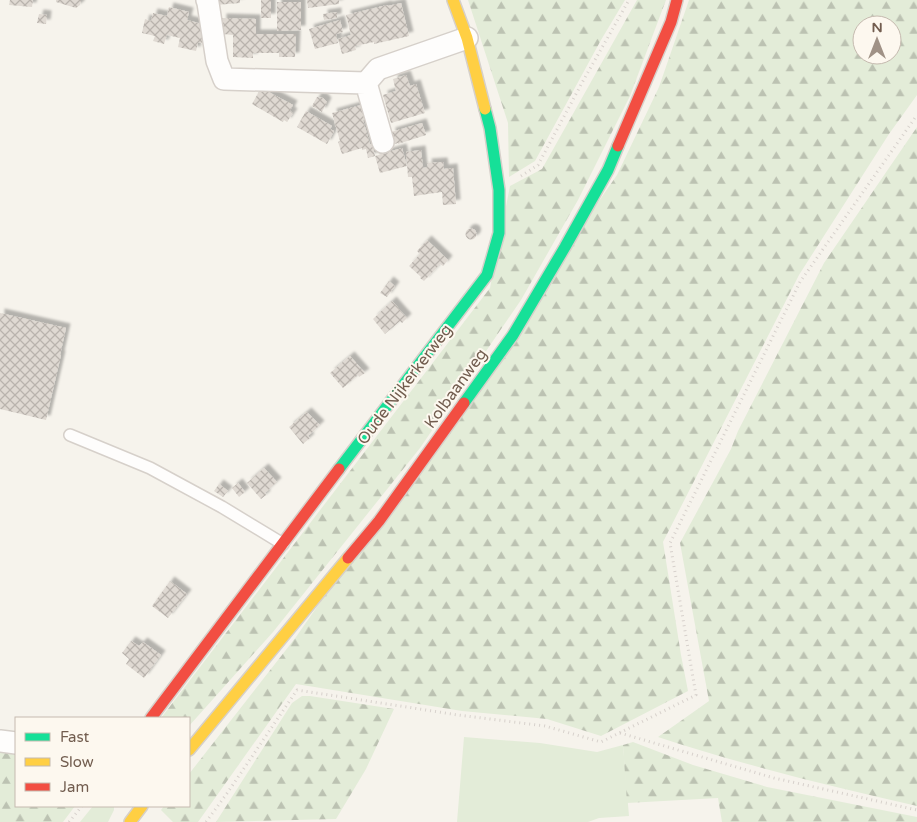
<svg xmlns="http://www.w3.org/2000/svg" width="917" height="822" font-family="'Varela Round',sans-serif">
	<style>
		.grass { fill: #e3ecd8 }
		.forest { fill: url(#forest-firs); fill-rule: evenodd }
		.building { fill: url(#building-cross-hatch); filter: url(#shadow) }
		.lines { fill: none; stroke-linecap: round; stroke-linejoin: round }
		.lane-casing { stroke: #d6d0ca; stroke-width: 14 }
		.street-casing { stroke: #d6d0ca; stroke-width: 24 }
		.fast-casing { stroke: #d6d0ca; stroke-width: 14 }
		.slow-casing { stroke: #d6d0ca; stroke-width: 14 }
		.jam-casing { stroke: #d6d0ca; stroke-width: 14 }
		.path { stroke: #d7d1cc; stroke-width: 3; stroke-dasharray: 1 4; stroke-linecap: butt }
		.lane { stroke: #fefdfc; stroke-width: 11 }
		.street { stroke: #fefdfc; stroke-width: 21 }
		.fast { stroke: #16e098; stroke-width: 11 }
		.slow { stroke: #ffcf43; stroke-width: 11 }
		.jam { stroke: #f24e42; stroke-width: 11 }
		.labels { text-anchor: middle; stroke-width: 4; stroke-linejoin: round; paint-order: stroke }
		.street-label { font-size: 16px; fill: #725d4f; stroke: #fdf8ef }
	</style>
	<defs>
		<pattern id="forest-firs" width="22" height="20" patternUnits="userSpaceOnUse" patternTransform="scale(1.25)"><rect width="22" height="20" fill="#e3ecd8"/><path d="M5 1l3.5 6h-7zM16 11l3.5 6h-7z" fill="#bcc2b2"/></pattern>
		<pattern id="building-cross-hatch" width="8" height="8" patternUnits="userSpaceOnUse" patternTransform="scale(1.25)"><rect width="8" height="8" fill="#dfd9d2"/><path d="M0 0l8 8M0 8l8-8" fill="none" stroke="#b9b3ad"/></pattern>
		<filter id="shadow"><feDropShadow dx="4.5" dy="-4.5" stdDeviation="1" flood-color="#0004"/></filter>
	</defs>
	<rect width="100%" height="100%" fill="#f6f3ec"/>
	<path class="grass" d="M464 737 540 743 597 752 623 745 629 816 599 818 588 822H457Z
		M93 806H114V810L108 822H80Z"/>
	<path class="forest" d="M468 0H625L601 40 535 161 509 177 508 123Z
		M637 0H666L630 96 578 200 521 300 420 448 273 632 189 726V718H161L490 288 510 186 542 169Z
		M689 0H917V95L889 134 799 275 663 542 681 655 688 691 601 736 547 719 462 711 296 684 198 822H173L161 810 164 806H189V774L296 637 617 175 659 87ZM862 25H892V55H862Z
		M917 127V806C830 786 743 765 658 737L709 701 680 543 731 449 738 431 824 263Z
		M302 696H310L394 709 366 769 336 819 216 822 292 703Z
		M633 742 693 765 767 787 917 817V822H722L718 798 627 803 623 745Z
		M0 750 16 752V806H75L63 822H0Z"/>
	<path class="building" d="M10 0H33L32 7 9 5Z
		M56 0H81L80 5 76 8 56 2Z
		M215 0H240V3L216 5Z
		M261 0H271V18H261Z
		M307 0H339V4L308 8Z
		M277 2H301V30L277 31Z
		M401 3 409 36 374 44V42L355 46 356 50 342 54 338 39 351 35 346 15 387 5 388 6Z
		M169 7 189 12 187 20 202 24 201 29 208 30 205 44 198 42 196 51 178 47 180 38 167 35 164 44 153 41 155 36 142 33 145 19 151 21 153 13 167 16Z
		M337 12V18L324 20 323 14Z
		M39 14 47 15 46 24 37 23Z
		M222 18 256 19V34H296L295 57H279V53H253V58L233 57V35L222 34Z
		M340 20 343 32 336 34 338 43 315 49 309 29Z
		M406 75 410 86 416 84 425 113 391 123 383 95 396 91 393 79Z
		M261 88 293 105 290 111 293 113 287 122 284 120 283 122 252 104Z
		M317 97 323 98 327 102 322 112 312 106Z
		M361 105 365 119 363 120 370 144H372L375 156 402 148 407 166 380 173 375 156 368 158 366 149 362 150V148L342 154 338 142 340 141 332 113Z
		M306 111 332 126 330 129 334 131 327 144 297 127Z
		M422 123 426 135 398 144V143L395 144 392 142 391 132Z
		M421 150 423 168 428 167 427 163 443 162 444 169 453 168 456 204 443 205 442 192 414 196 412 177H408L406 152Z
		M465.5 234a5.5 5.5 0 1 1 11 0a5.5 5.5 0 1 1-11 0Z
		M427 240 448 260 443 266 440 264 424 281 420 278 421 277 409 266 420 254 417 251Z
		M389 281 395 286 387 297 380 293Z
		M392 301 407 318 402 323 400 321 385 334 373 319Z
		M0 313 66 328 60 355H61L46 420 0 409Z
		M350 356 365 373 359 377 358 375 343 388 330 373Z
		M307 412 320 425 308 436 310 438 303 444 289 427Z
		M264 468 277 482 265 493 266 495 261 499 247 483Z
		M238 483 245 492 239 497 232 488Z
		M219 484 228 491 223 497 214 491Z
		M170 581 187 594 168 618 152 606Z
		M131 641 139 646 143 642 161 655 144 678 126 664 129 659 122 653Z"/>
	<g class="lines">
		<g class="lane-casing">
			<path id="lane" d="M70 435 150 468 222 507 283 544"/>
		</g>
		<g class="street-casing">
			<path id="street" d="M207 0 208 3 217 61 224 79 366 83
				M383 142 366 83 378 69 467 38
				M0 741 16 743"/>
		</g>
		<g class="fast-casing">
			<path id="fast" d="M464 403 513 335 565 247 608 170 618 146
				M339 469 487 275 499 233V190L490 128 485 109"/>
		</g>
		<g class="slow-casing">
			<path id="slow" d="M453 0 467 38 485 109
				M189 750 348 558
				M130 822 142 806"/>
		</g>
		<g class="jam-casing">
			<path id="jam" d="M618 146 671 22 677 0
				M348 558 379 521 464 403
				M151 718 339 469"/>
		</g>
		<path class="path" d="M521 176 538 165 583 81 629 0
			M620 733 774 778 917 810
			M69 822 82 806
			M206 822 228 792 297 690 458 715 545 726 601 742 696 695 670 543 800 282 917 115"/>
		<use href="#lane" class="lane"/>
		<use href="#street" class="street"/>
		<use href="#fast" class="fast"/>
		<use href="#slow" class="slow"/>
		<use href="#jam" class="jam"/>
	</g>
	<g class="labels">
		<g class="street-label">
			<text transform="translate(404 384) rotate(-53)" y="6">Oude Nijkerkerweg</text>
			<text transform="translate(455 388) rotate(-54)" y="6">Kolbaanweg</text>
		</g>
	</g>
	<rect x="15" y="717" width="175" height="90" fill="#fdf8ef" stroke="#c5baaf"/>
	<rect x="25" y="733" width="25" height="8" fill="#16e098" stroke="#c5baaf"/>
	<text x="60" y="742" font-size="15" fill="#725d4f">Fast</text>
	<rect x="25" y="758" width="25" height="8" fill="#ffcf43" stroke="#c5baaf"/>
	<text x="60" y="767" font-size="15" fill="#725d4f">Slow</text>
	<rect x="25" y="783" width="25" height="8" fill="#f24e42" stroke="#c5baaf"/>
	<text x="60" y="792" font-size="15" fill="#725d4f">Jam</text>
	<g transform="translate(877 40)"><circle r="24" fill="#fdf8ef" stroke="#c5baaf"/>
	<path d="M0-4L9 19L0 12L-9 19Z" fill="#a09286"/>
	<text y="-8" font-size="14" font-weight="bold" text-anchor="middle" fill="#725d4f">N</text>
	</g>
</svg>
